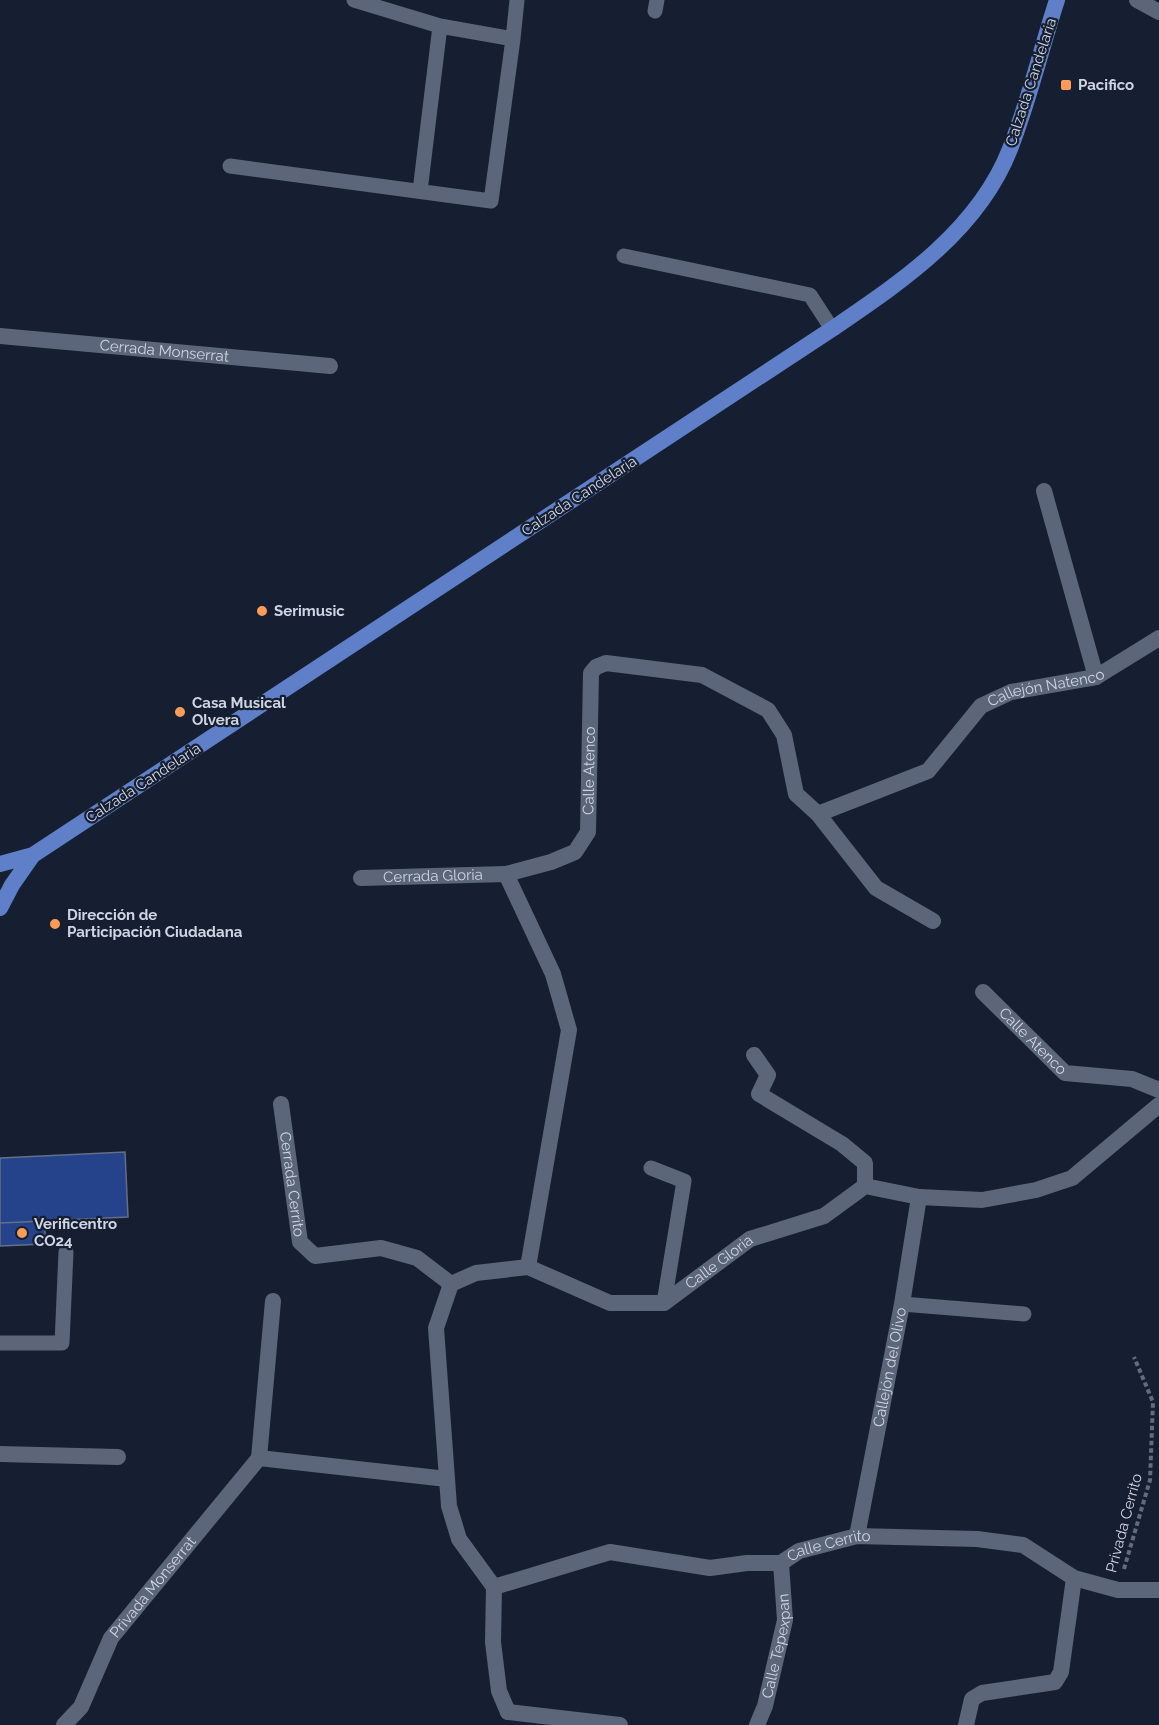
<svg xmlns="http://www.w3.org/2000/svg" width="1159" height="1725" font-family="Raleway,sans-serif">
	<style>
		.building { fill: #25438b; stroke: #646f85; stroke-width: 1.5 }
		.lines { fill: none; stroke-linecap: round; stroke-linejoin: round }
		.path { stroke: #646c7c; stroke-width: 4; stroke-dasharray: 4.5 3; stroke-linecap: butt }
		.service { stroke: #5b667b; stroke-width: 15 }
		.pedestrian { stroke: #5b667b; stroke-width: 16 }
		.minor { stroke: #5b667b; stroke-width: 16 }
		.tertiary { stroke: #5b667b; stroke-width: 16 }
		.primary { stroke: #5f80c8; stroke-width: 16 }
		.poi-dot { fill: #fe9c57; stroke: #161f31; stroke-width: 2 }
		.labels { text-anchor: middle; stroke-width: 4.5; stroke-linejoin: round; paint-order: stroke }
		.street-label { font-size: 15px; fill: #cfd5e2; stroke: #161f31 }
		.poi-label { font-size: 15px; font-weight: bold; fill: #cfd5e2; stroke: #161f31; text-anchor: start }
	</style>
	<rect width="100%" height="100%" fill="#161f31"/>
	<path class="building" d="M125 1152 128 1217 0 1223V1158Z
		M45 1221V1244L0 1246V1223Z"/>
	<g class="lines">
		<path class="path" d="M1124 1569 1150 1480 1153 1402 1134 1357"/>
		<path class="service" d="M655 11 657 0
			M513 39 517 0
			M230 166 491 201 513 39 440 26 354 0
			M420 191 440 26
			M624 256 810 295 832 329
			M651 1168 684 1181 664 1303
			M902 1304 1024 1314
			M0 1343H62L66 1252"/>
		<path class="pedestrian" d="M494 1587 610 1552 710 1568 747 1563H781"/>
		<g class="minor">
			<path id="s1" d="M0 336 330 366"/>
			<path d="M1044 491 1096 677"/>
			<path id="s2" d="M818 814 928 771 981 706 1011 692 1096 677 1159 638"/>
			<path id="s3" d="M361 878 506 874"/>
			<path id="s4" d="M983 992 1065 1073 1132 1079 1159 1090"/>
			<path d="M754 1055 768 1075 759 1094 842 1144 865 1163V1186"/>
			<path id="s5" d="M281 1104 300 1242 315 1256 381 1248 417 1258 451 1284"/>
			<path id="s6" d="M528 1267 569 1030 553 974 506 874 551 862 575 852 588 832 591 673 596 667 606 663 702 675 768 710 784 735 796 794 818 814 876 888 933 921"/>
			<path d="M0 1454 118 1457"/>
			<path d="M259 1458 273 1301"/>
			<path id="s7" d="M857 1536 902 1304 919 1197"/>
			<path id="s8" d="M508 1712 499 1691 493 1642 494 1587 459 1539 449 1506 436 1328 451 1284 476 1273 528 1267 610 1303H664L750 1239 824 1216 865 1186 919 1197 982 1200 1036 1190 1072 1178 1159 1105"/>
			<path d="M508 1712 620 1725"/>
			<path id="s9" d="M64 1725 81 1707 111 1638 259 1458 447 1479"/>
			<path id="s10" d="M757 1725 765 1706 785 1620 781 1563 799 1551 857 1536 977 1539 1023 1545 1074 1578 1118 1590H1159"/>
			<path d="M966 1725 972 1699 982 1693 1055 1682 1061 1672 1074 1578"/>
		</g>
		<path class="tertiary" d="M1137 0 1159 12"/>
		<path class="primary" d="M0 864 33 855
			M0 908 12 885 33 855 832 329C901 282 978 231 1010 149 1029 101 1041 49 1057 0"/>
	</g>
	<g class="poi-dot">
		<rect x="1060" y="79" width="12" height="12" rx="3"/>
		<circle cx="262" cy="611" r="6"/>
		<circle cx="180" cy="712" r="6"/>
		<circle cx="55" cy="924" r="6"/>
		<circle cx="22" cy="1233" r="6"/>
	</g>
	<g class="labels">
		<g class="street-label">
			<text transform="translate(1031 82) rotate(-72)" y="5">Calzada Candelaria</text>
			<text dy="5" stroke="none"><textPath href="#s1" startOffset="165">Cerrada Monserrat</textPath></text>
			<text transform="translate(579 496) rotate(-33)" y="5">Calzada Candelaria</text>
			<text dy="5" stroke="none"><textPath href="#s2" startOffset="270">Callejón Natenco</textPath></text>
			<text dy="5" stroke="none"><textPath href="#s6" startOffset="567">Calle Atenco</textPath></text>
			<text transform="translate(143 783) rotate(-33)" y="5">Calzada Candelaria</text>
			<text dy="5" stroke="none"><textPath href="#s3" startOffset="72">Cerrada Gloria</textPath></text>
			<text dy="5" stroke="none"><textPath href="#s4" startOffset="70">Calle Atenco</textPath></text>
			<text dy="5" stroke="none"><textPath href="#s5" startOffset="81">Cerrada Cerrito</textPath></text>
			<text dy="5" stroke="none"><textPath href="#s8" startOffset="738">Calle Gloria</textPath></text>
			<text dy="5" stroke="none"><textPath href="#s7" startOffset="172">Callejón del Olivo</textPath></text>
			<text transform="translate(1124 1523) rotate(-75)" y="5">Privada Cerrito</text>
			<text dy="5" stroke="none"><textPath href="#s10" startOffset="218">Calle Cerrito</textPath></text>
			<text dy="5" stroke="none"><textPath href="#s9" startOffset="166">Privada Monserrat</textPath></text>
			<text dy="5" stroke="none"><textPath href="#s10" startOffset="82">Calle Tepexpan</textPath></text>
		</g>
		<g class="poi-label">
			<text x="1078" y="90">Pacifico</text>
			<text x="274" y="616">Serimusic</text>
			<text x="192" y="708">Casa Musical<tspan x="192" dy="17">Olvera</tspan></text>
			<text x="67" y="920">Dirección de<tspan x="67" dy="17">Participación Ciudadana</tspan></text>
			<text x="34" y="1229">Verificentro<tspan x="34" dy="17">CO24</tspan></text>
		</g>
	</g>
</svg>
